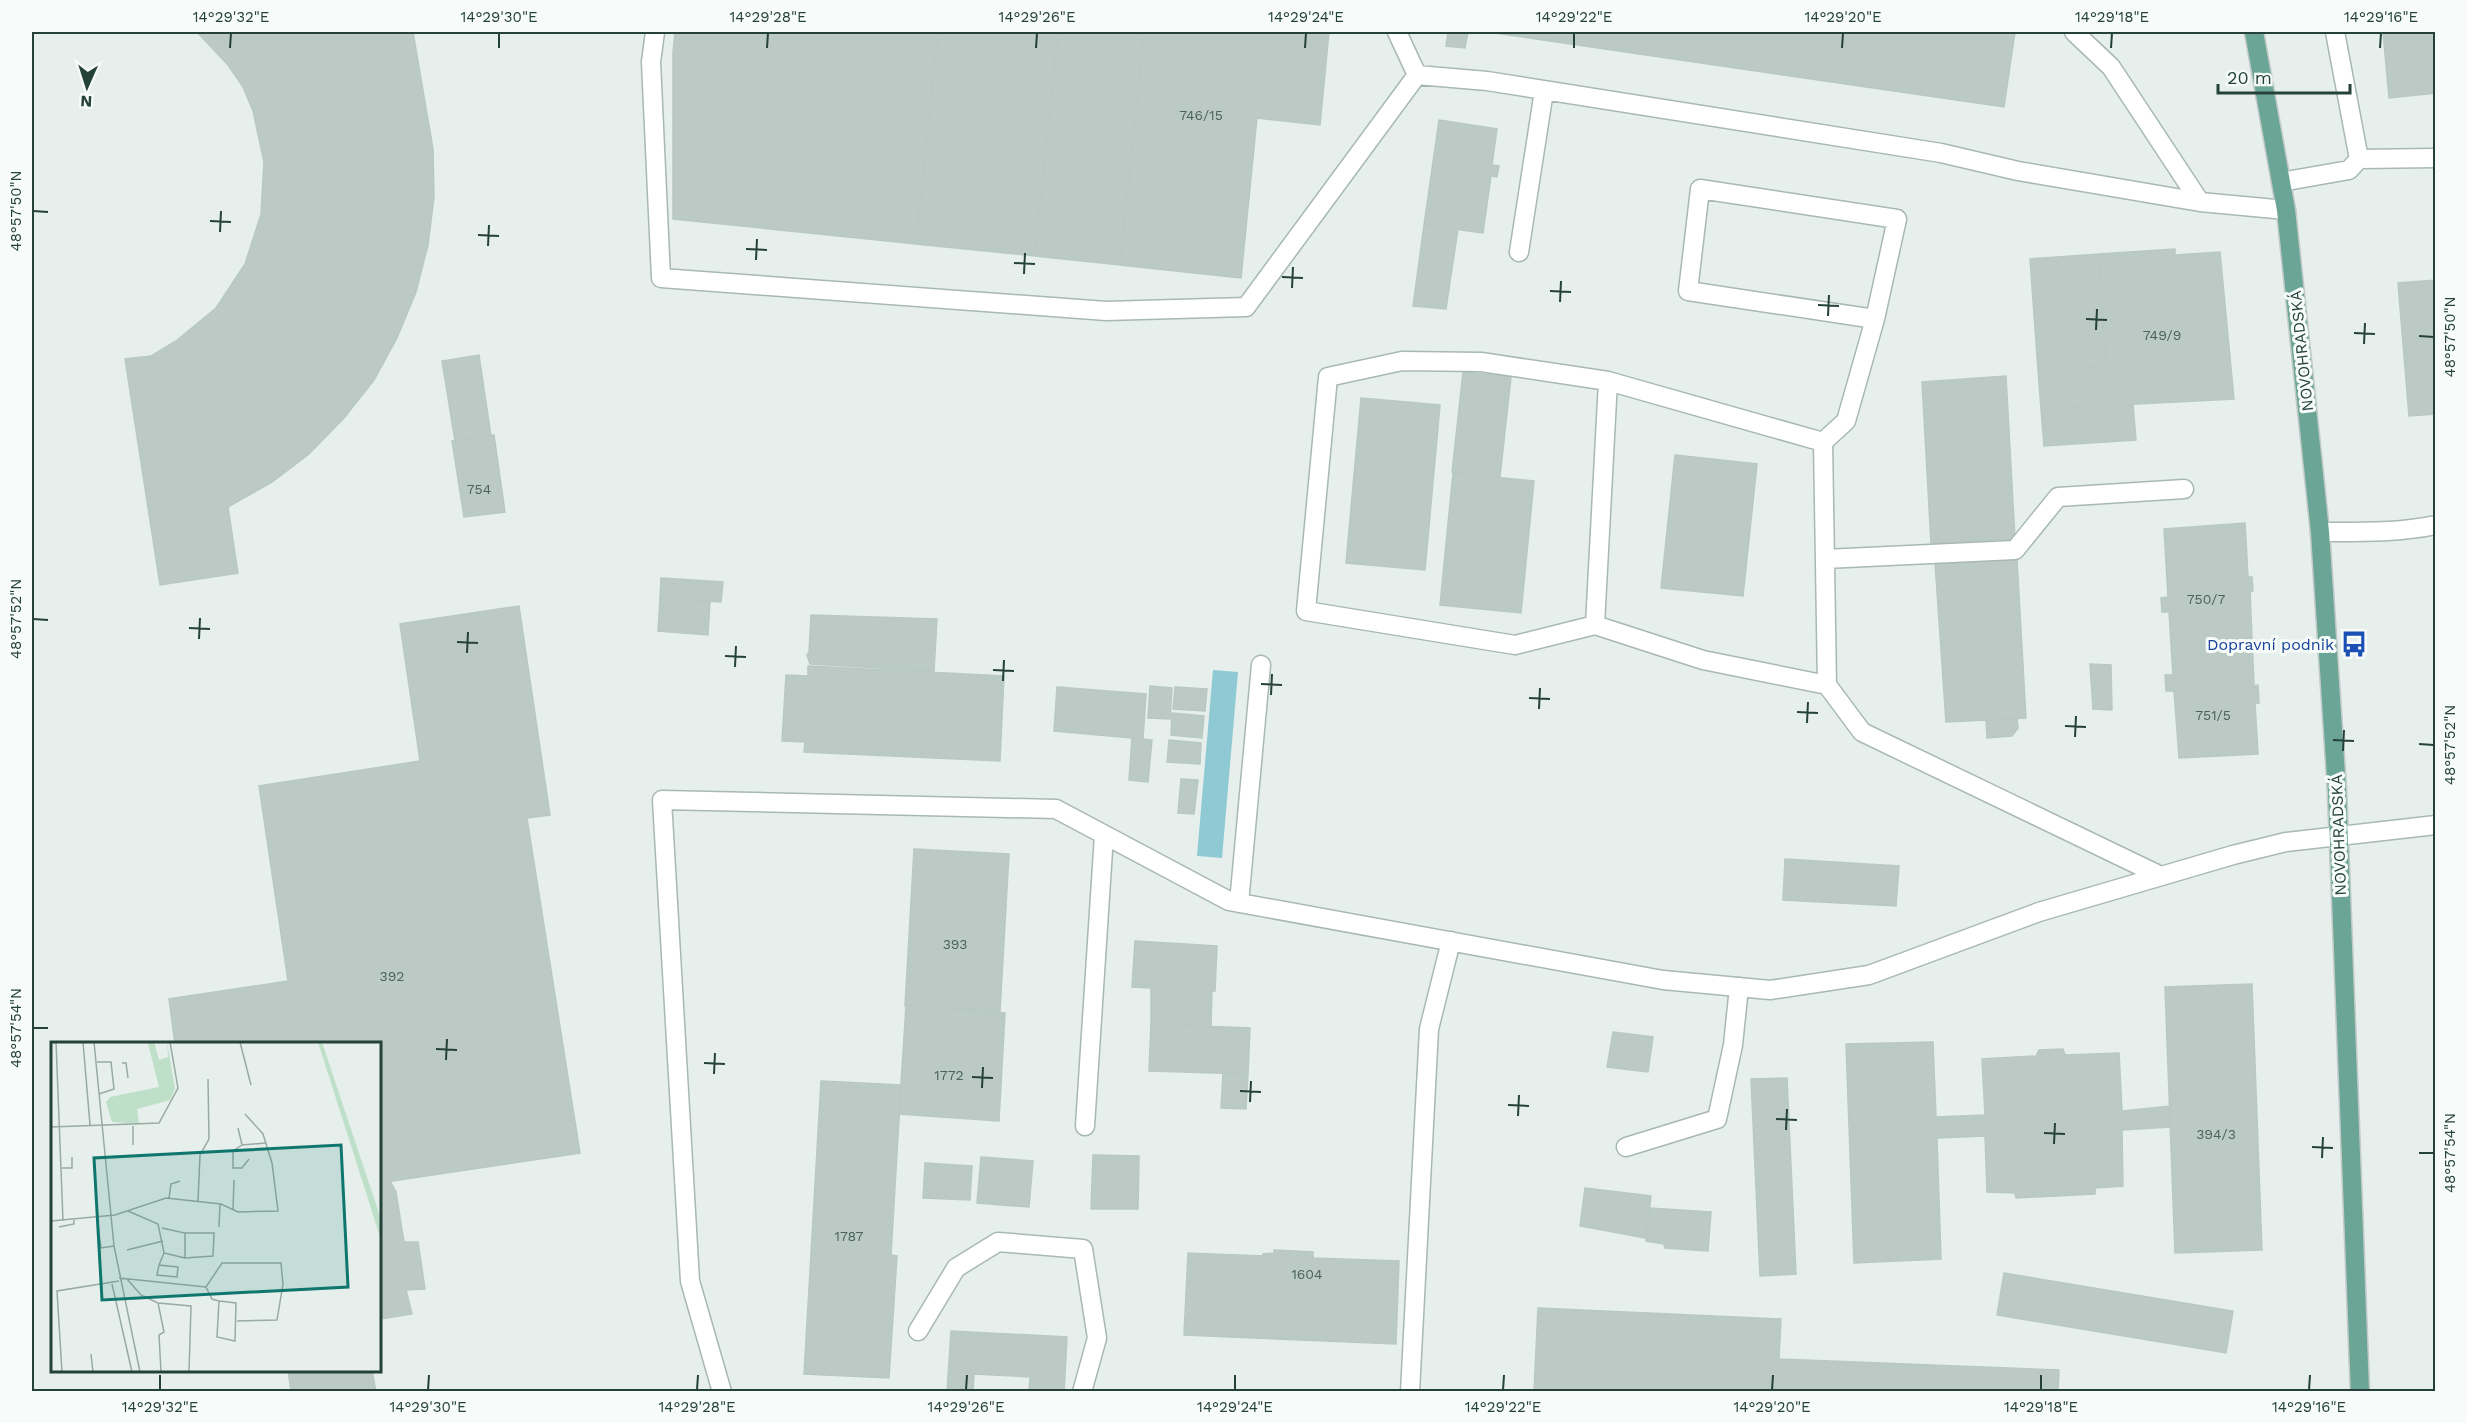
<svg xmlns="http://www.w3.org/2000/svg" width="2467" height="1423" font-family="'Work Sans',sans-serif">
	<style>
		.water { fill: #8ec9d4 }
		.building { fill: #bbcac4; stroke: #b8c9c2; stroke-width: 1.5 }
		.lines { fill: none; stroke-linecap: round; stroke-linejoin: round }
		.minor-casing { stroke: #a8b8b2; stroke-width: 21 }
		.major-casing { stroke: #c2cac8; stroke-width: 21 }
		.minor { stroke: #fff; stroke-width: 18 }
		.major { stroke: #6aa596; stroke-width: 18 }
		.ticks { fill: none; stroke: #24423a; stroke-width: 2 }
		.labels { text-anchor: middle; stroke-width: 6; stroke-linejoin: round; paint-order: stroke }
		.number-label { font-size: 14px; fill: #4a645c }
		.street-label { font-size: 16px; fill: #24423a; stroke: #f7fbf9 }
		.transit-label { font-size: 16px; fill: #164399; stroke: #f7fbf9; text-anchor: end }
		.inset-road { fill: none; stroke: #98aaa4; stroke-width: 1.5 }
		.view { fill: #0f766e; fill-opacity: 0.15; stroke: #0f766e; stroke-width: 3 }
		.inset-edge { fill: none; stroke: #24423a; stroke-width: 3 }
		.neatline { fill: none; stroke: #24423a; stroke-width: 2 }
		.ticks-label { font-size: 15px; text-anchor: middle; fill: #24423a }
	</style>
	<rect width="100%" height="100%" fill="#e6efeb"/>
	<path class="water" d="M1213 670 1238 672 1222 858 1197 856Z"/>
	<path class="building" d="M197 32H413L433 149 434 197 428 245 416 292 397 338 374 380 344 418 309 454 272 482 228 507 151 356 176 341 216 308 245 264 261 214 264 162 253 111 243 87 228 65Z
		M675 32H938L916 244 673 219V52Z
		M938 32H1058L1035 256 916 244Z
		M1058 32H1144L1120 265 1035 256Z
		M1144 32H1329L1320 125 1257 118 1241 278 1120 265Z
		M1448 32H1468L1465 48 1446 46Z
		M1488 32H2015L2004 107Z
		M2383 32H2436V93L2389 98Z
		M1439 120 1497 129 1492 165 1499 166 1497 177 1491 176 1483 233 1424 225Z
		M1424 225 1458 229 1446 309 1413 306Z
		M2175 249V255L2220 252 2234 399 2041 409 2038 370 2106 366 2099 254Z
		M2099 254 2106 366 2038 370 2030 259Z
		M2436 280V414L2409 416 2398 283Z
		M479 355 491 436 455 441 442 361Z
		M151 356 228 507 238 573 160 585 125 359Z
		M1463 372 1511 377 1500 477 1452 472Z
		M2006 376 2015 539 1931 543 1922 382Z
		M1361 398 1440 405 1425 570 1346 563Z
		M2133 404 2136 440 2044 446 2041 409Z
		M494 435 505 512 464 517 452 441Z
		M1675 455 1757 464 1743 596 1661 588Z
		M1453 473 1534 481 1521 613 1440 605Z
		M2245 523 2248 577H2252L2253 591H2250L2252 638 2171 644 2169 612H2162L2161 598 2168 597 2164 529Z
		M2017 559 2026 718 1946 722 1935 562Z
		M661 578 723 582 721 602 660 598Z
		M660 598 710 602 708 635 658 631Z
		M519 606 550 815 527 818 580 1153 380 1183V1044H175L169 999 288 981 259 786 420 761 400 624Z
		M811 615 937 619 934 671 810 664 807 655 809 652Z
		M2252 638 2254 686 2258 685 2259 703H2255L2258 754 2179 758 2174 691H2166L2165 675H2173L2171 644Z
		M2090 664 2111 665 2112 710 2093 709Z
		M808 666 1004 676 1000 761 804 752 805 742 782 741 786 675 808 676Z
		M1150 686 1172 688 1170 719 1148 718Z
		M1057 687 1146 694 1143 739 1054 731Z
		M1175 687 1207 689 1205 711 1173 709Z
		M1172 713 1204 716 1202 738 1171 735Z
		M2017 719 2018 728 2012 736 1987 738 1986 720Z
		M1132 738 1152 740 1148 782 1129 780Z
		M1169 740 1201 743 1200 764 1167 762Z
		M1181 779 1198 780 1194 814 1178 813Z
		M914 849 1009 854 1000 1011 905 1006Z
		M1785 859 1899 866 1896 906 1783 900Z
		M1135 941 1217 946 1215 991 1132 987Z
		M2252 984 2262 1250 2175 1253 2165 987Z
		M1151 988 1212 991 1211 1026 1151 1024Z
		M906 1006 1005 1013 999 1121 899 1114Z
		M1151 1024 1250 1028 1248 1074 1149 1071Z
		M1613 1032 1653 1037 1648 1072 1607 1067Z
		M1933 1042 1936 1117 1985 1115 1982 1059 2036 1056 2039 1050 2063 1049 2065 1055 2119 1053 2122 1111 2170 1106V1127L2122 1130 2123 1186 2095 1188V1194L2016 1198 2015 1193 1987 1192 1985 1136 1937 1138 1941 1259 1854 1263 1846 1044Z
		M1223 1074H1248L1246 1109 1221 1108Z
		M1787 1078 1796 1274 1760 1276 1751 1079Z
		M821 1081 901 1085 891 1255 897 1256 889 1378 804 1374Z
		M1093 1155 1139 1156 1138 1209H1091Z
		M981 1157 1033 1161 1029 1207 977 1203Z
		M925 1163 972 1166 970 1200 923 1198Z
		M390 1181 396 1192 404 1242H418L425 1289 406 1290 412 1314 380 1319V1183Z
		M1585 1188 1651 1196 1646 1238 1580 1226Z
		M1649 1208 1711 1212 1708 1251 1665 1248 1664 1244 1646 1241Z
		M1274 1250 1313 1252V1258L1399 1261 1396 1344 1184 1335 1188 1253 1263 1256V1254L1274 1253Z
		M2004 1273 2233 1311 2226 1353 1997 1315Z
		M1538 1308 1781 1319 1779 1359 2059 1370 2058 1392H1534Z
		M951 1331 1067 1337 1064 1392H1029L1030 1377 974 1374 973 1392H947Z
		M288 1370H372L376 1392H291Z"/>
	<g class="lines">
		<g class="minor-casing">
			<path id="minor" d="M655 32 651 62 661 278 1106 311 1246 307 1417 75 1487 81 1941 153 2018 171 2200 202 2286 210
				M1397 32 1417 75
				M2074 32 2111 67 2200 202
				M2335 32 2359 159
				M2281 182 2349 170 2359 159 2436 158
				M1519 252 1544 91
				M1823 442 1846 421 1875 319 1688 291 1700 189 1897 219 1875 319
				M2320 532C2358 532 2398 533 2436 525
				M1825 559 2015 550 2058 497 2184 489
				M1595 625 1515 645 1306 611 1328 377 1402 361 1481 362 1608 381
				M1827 685 1703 660 1595 625 1608 381 1823 442 1827 685 1862 732 2161 876
				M1239 903 1261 665
				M1085 1126 1104 835
				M1626 1147 1717 1119 1733 1045 1739 987
				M918 1331 956 1268 998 1242 1083 1249 1097 1338 1082 1392
				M722 1392 690 1281 662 800 1056 809 1229 901 1663 980 1770 990 1869 975 2039 912 2233 855 2286 842 2436 825
				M1410 1392 1429 1029 1451 941"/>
		</g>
		<g class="major-casing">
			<path id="major" d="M2254 32 2286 210 2320 532 2337 791 2360 1392"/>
		</g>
		<use href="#minor" class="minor"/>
		<use href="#major" class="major"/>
	</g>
	<path class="ticks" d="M230 48 231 33M499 48V33M767 48 768 33M1036 48 1037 33M1305 48 1306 33M1574 48V33M1842 48 1843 33M2111 48 2112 33M2380 48 2381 33M33 211 48 212M210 221 231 222M220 232 221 211M478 235 499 236M488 246 489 225M746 249 767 250M756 260 757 239M1014 263 1035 264M1024 274 1025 253M1282 277 1303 278M1292 288 1293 267M1550 291 1571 292M1560 302 1561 281M1818 305 1839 306M1828 316 1829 295M2086 319 2107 320M2096 330 2097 309M2354 333 2375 334M2419 336 2434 337M2364 344 2365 323M33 619 48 620M189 628 210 629M199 639 200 618M457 642 478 643M467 653 468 632M725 656 746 657M735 667 736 646M993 670 1014 671M1003 681 1004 660M1261 684 1282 685M1271 695 1272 674M1529 698 1550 699M1539 709 1540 688M1797 712 1818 713M1807 723 1808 702M2065 726 2086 727M2075 737 2076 716M2333 740 2354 741M2419 744 2434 745M2343 751 2344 730M33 1028H48M436 1049 457 1050M446 1060 447 1039M704 1063 725 1064M714 1074 715 1053M972 1077 993 1078M982 1088 983 1067M1240 1091 1261 1092M1250 1102 1251 1081M1508 1105 1529 1106M1518 1116 1519 1095M1776 1119 1797 1120M1786 1130 1787 1109M2044 1133 2065 1134M2054 1144 2055 1123M2312 1147 2333 1148M2419 1153H2434M2322 1158 2323 1137M160 1390V1375M428 1390 429 1375M697 1390 698 1375M966 1390 967 1375M1235 1390V1375M1503 1390 1504 1375M1772 1390 1773 1375M2041 1390V1375M2309 1390 2310 1375"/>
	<defs>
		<g id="bus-bare" transform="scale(2.07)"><path d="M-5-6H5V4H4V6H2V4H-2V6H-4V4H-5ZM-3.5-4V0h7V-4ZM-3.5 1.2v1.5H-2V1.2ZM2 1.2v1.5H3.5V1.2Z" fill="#1a4fb4" stroke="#f7fbf9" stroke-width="2.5" paint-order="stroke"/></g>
	</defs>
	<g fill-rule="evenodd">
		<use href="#bus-bare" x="2354" y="644"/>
	</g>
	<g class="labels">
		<g class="number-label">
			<text x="1201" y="120">746/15</text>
			<text x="2162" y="340">749/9</text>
			<text x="479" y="494">754</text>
			<text x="2206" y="604">750/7</text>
			<text x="2213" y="720">751/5</text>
			<text x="955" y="949">393</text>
			<text x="392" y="981">392</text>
			<text x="949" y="1080">1772</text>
			<text x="2216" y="1139">394/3</text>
			<text x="849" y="1241">1787</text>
			<text x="1307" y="1279">1604</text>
		</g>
		<g class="street-label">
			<text transform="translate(2301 351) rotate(-96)" y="6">NOVOHRADSKÁ</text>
			<text transform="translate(2338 835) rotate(-92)" y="6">NOVOHRADSKÁ</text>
		</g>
		<g class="transit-label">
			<text x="2334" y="650">Dopravní podnik</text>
		</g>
	</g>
	<g transform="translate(51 1042)">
		<rect width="330" height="330" fill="#e6efeb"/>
		<path d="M103 0 108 18 117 15 116 0 124 47 119 58 86 67 88 82 61 80 55 60 59 55 108 45 97 1ZM267 0H271L330 177V198Z" fill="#bfe0c8"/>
		<path class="inset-road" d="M5 0 12 179M32 0 39 83M43 0 63 204 89 330M189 0 200 43M46 20H60L63 47 48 52M71 21H75L77 36M0 85 108 81 127 46 119 0M187 86 191 103 215 101M82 103V84M191 103 182 109V126H191L198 117M11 126H21V115M118 156 120 142 129 139M147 159 149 113 158 97 157 37M182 168 183 138M77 169 107 182 113 211 134 216V191L111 186M46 176 50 206 63 204M0 179 64 173 115 156 170 162 187 170 227 169 221 121 212 92 194 72M8 185 23 182V178M168 185 169 162M134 191H163L162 214 134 216M76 208 112 199M108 223 106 233 126 235 127 225 108 223 113 211M68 236 155 245 171 221H230L232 242 226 278 186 279M76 237 90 253 107 261 113 290 108 293 110 330M61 242 81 330M155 245 161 257 168 259 166 295 184 299 185 261 168 259M107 261 140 264 138 330M40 312 42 330M11 330 6 249 68 239"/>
		<path class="view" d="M290 103 297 245 51 258 43 116Z"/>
		<rect width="330" height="330" class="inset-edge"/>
	</g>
	<rect width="2467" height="1423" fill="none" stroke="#f7fbf9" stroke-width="66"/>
	<g transform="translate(87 87) rotate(183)" stroke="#f7fbf9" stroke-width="4.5" paint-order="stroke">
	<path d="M0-4.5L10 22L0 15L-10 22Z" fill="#24423a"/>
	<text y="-9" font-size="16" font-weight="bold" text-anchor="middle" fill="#24423a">N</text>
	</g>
	<path d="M2218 84v9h132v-9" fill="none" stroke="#24423a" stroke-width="3"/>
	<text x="2227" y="84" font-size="18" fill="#24423a" stroke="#f7fbf9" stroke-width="4.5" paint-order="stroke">20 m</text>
	<rect x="33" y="33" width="2401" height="1357" class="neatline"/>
	<g class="ticks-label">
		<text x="231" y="22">14°29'32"E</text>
		<text x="499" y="22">14°29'30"E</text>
		<text x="768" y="22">14°29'28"E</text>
		<text x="1037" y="22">14°29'26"E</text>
		<text x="1306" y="22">14°29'24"E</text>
		<text x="1574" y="22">14°29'22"E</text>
		<text x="1843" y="22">14°29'20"E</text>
		<text x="2112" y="22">14°29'18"E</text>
		<text x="2381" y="22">14°29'16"E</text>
		<text transform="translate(16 211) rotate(-90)" y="5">48°57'50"N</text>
		<text transform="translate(2450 337) rotate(-90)" y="5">48°57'50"N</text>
		<text transform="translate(16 619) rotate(-90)" y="5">48°57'52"N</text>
		<text transform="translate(2450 745) rotate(-90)" y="5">48°57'52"N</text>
		<text transform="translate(16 1028) rotate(-90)" y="5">48°57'54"N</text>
		<text transform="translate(2450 1153) rotate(-90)" y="5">48°57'54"N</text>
		<text x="160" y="1412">14°29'32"E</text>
		<text x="428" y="1412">14°29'30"E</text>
		<text x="697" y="1412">14°29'28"E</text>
		<text x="966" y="1412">14°29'26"E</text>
		<text x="1235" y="1412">14°29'24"E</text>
		<text x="1503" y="1412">14°29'22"E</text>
		<text x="1772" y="1412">14°29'20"E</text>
		<text x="2041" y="1412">14°29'18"E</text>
		<text x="2309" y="1412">14°29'16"E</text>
	</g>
</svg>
